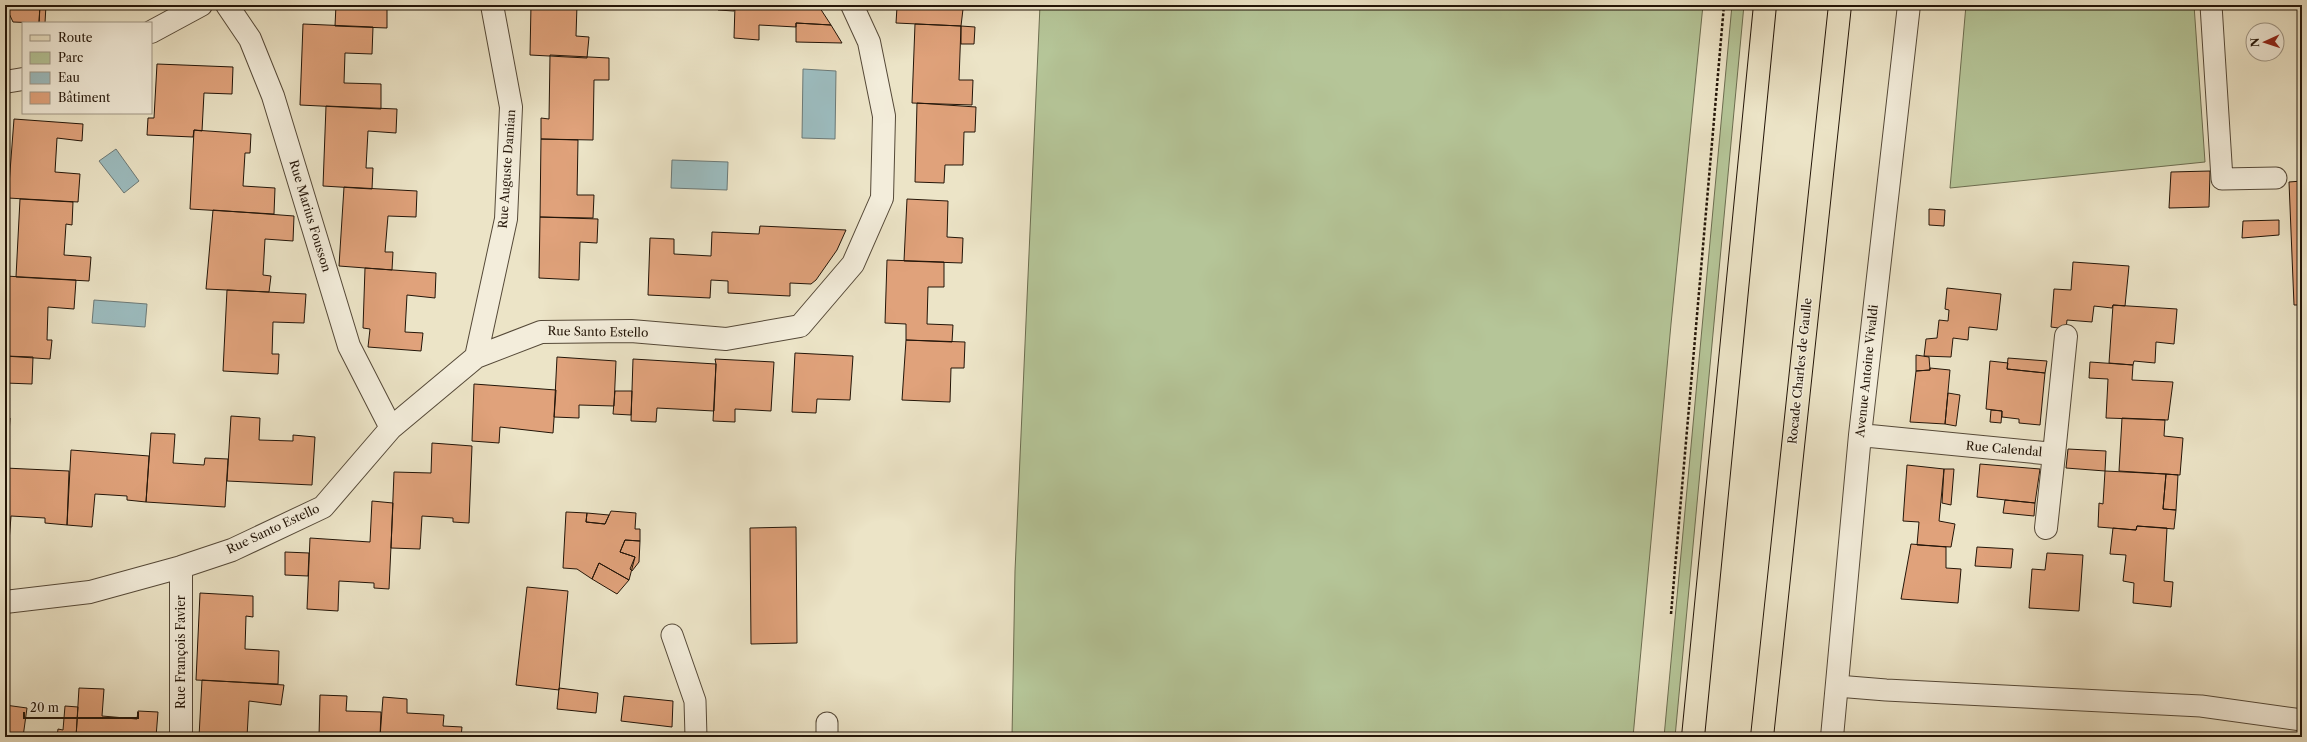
<svg xmlns="http://www.w3.org/2000/svg" width="2307" height="742" font-family="'Libre Caslon Text',serif">
	<style>
		.green { fill: #b5c598; stroke: #6c6d50 }
		.water { fill: #9cbcbf; stroke: #6c7976 }
		.building { fill: #e0a27b; stroke: #231508 }
		.lines { fill: none; stroke-linecap: round; stroke-linejoin: round }
		.service-casing { stroke: #554938; stroke-width: 23 }
		.minor-casing { stroke: #554938; stroke-width: 24 }
		.primary-casing { stroke: #231508; stroke-width: 24 }
		.path { stroke: #231508; stroke-width: 2.5; stroke-dasharray: 3 2; stroke-linecap: butt }
		.service { stroke: #f3eddb; stroke-width: 21 }
		.minor { stroke: #f3eddb; stroke-width: 22 }
		.primary { stroke: #ece4c7; stroke-width: 22 }
		.labels { text-anchor: middle; stroke-width: 3; stroke-linejoin: round; paint-order: stroke }
		.street-label { font-size: 12px; fill: #231508; stroke: #f3eddb }
	</style>
	<rect width="100%" height="100%" fill="#ece4c7"/>
	<filter id="stains"><feTurbulence type="fractalNoise" baseFrequency=".005" numOctaves="4"/><feColorMatrix values="0 0 0 0 .2 0 0 0 0 .09 0 0 0 0 .02 0 0 0 .5 -.17"/></filter>
	<radialGradient id="worn" r=".72"><stop offset=".6" stop-color="#630" stop-opacity="0"/><stop offset="1" stop-color="#630" stop-opacity=".3"/></radialGradient>
	<path class="green" d="M1040 5H1703L1671 324 1633 737H1012L1015 571Z
		M1732 5H1744L1675 737H1664Z
		M1966 5H2194L2205 162 1950 188Z"/>
	<path class="water" d="M803 69 836 71 835 139 802 138Z
		M116 149 139 181 124 193 99 161Z
		M672 160 728 162 727 190 671 188Z
		M94 300 147 304 145 327 92 323Z"/>
	<path class="building" d="M5 5H40L39 23 13 22Z
		M40 5H46L45 23H39Z
		M336 5H382V9L387 8V28L335 26Z
		M531 5H577L576 36 589 37 587 58 530 55Z
		M718 5H735L734 11 718 10Z
		M735 5H818L831 25 796 23V27L759 25V40L734 38Z
		M892 5H938V8L963 9 961 26 896 23 897 7Z
		M796 23 831 25 842 43 796 42Z
		M303 24 373 27 372 54 345 53 344 83 381 84V109L300 105Z
		M915 24 961 26 959 80H973L972 105 912 103Z
		M961 26 975 27 974 44H961Z
		M550 55 609 58V80H594L593 140 541 139V118L549 119Z
		M157 64 233 67 232 94 204 93 202 131 194 130 193 137 147 135 148 118H154Z
		M917 103 976 107 975 132H964L963 165H945L944 183 915 182Z
		M326 106 397 109 396 133 368 131 366 168H373L372 189 323 186Z
		M14 119 83 124 82 141 57 138 55 172 80 174 78 202 8 198Z
		M194 130 251 134 250 153H245L243 186 275 188 274 214 190 209Z
		M541 139 578 140 577 195H594L593 218 540 217Z
		M2210 171 2209 207 2169 208 2171 172Z
		M2302 181V305H2294L2289 182Z
		M344 187 417 191 416 217 388 216 385 252H393L392 270 339 266Z
		M20 199 73 202 72 225 66 224 64 255 91 257 89 281 16 277Z
		M907 199 948 201 947 237 963 238 962 263 904 261Z
		M1929 209 1945 210 1944 226 1929 225Z
		M213 210 294 216 293 241 265 239 263 275 271 276 269 292 206 289Z
		M540 217 598 219 597 243 580 242 579 280 539 278Z
		M2279 220V235L2242 238 2243 221Z
		M760 226 846 230 837 250 816 280 811 284 790 283V296L728 293V281L711 280 710 298 648 295 650 238 674 239V254L711 256 712 232 759 234Z
		M887 260 944 262V287H928L927 324 953 325 952 342 906 340V324L885 323Z
		M2073 262 2129 266 2125 306 2113 305 2112 308 2094 306 2092 322 2067 320 2066 329 2051 327 2054 289 2071 290Z
		M365 268 436 273 435 298 407 295 405 332 423 333 421 351 368 347 370 329 363 328Z
		M5 276 76 280 74 309 48 307 47 340H52L50 359 5 356Z
		M1947 288 2001 294 1997 330 1969 327 1968 340 1953 338 1951 357 1924 356 1926 339 1937 338 1939 320 1948 321 1949 310 1945 309Z
		M227 290 306 294 304 323 273 322 272 354H279L278 374 223 371Z
		M2113 305 2177 309 2174 344 2156 342 2155 363 2134 361 2133 365 2109 363Z
		M906 340 965 342 964 368H951L950 402 902 400Z
		M795 353 853 356 850 400 817 399 816 413 792 412Z
		M1916 355 1929 357 1930 370 1916 371Z
		M5 356 33 357 32 384 5 383V393Z
		M557 357 616 361 614 406 579 405V418L554 417Z
		M2008 358 2047 361 2045 373 2007 369Z
		M633 359 716 364 714 411 657 408 656 422 631 421Z
		M715 359 774 362 771 411 735 409V422L713 421 716 364Z
		M1990 361 2008 363 2007 369 2045 373 2040 425 2019 423V419L2002 417V411L1986 409Z
		M2090 362 2133 365 2132 380 2173 382 2168 420 2106 418 2108 379 2089 378Z
		M1930 368 1950 370 1945 424 1910 422 1916 371 1930 370Z
		M474 384 556 390 553 433 500 427 499 443 472 441Z
		M615 391H632L631 415 613 414Z
		M1948 393 1960 395 1956 426 1945 424Z
		M1991 410 2002 411 2001 423 1990 422Z
		M231 416 260 418 259 440 293 441V435L315 437 312 485 227 481Z
		M5 418H10L9 434H5Z
		M2122 418 2165 420 2164 436 2183 438 2180 475 2119 471Z
		M151 433 175 434 173 463 204 465 205 458 228 459 225 507 146 502Z
		M432 443 472 446 469 523 453 522V518L422 516 420 549 391 548 394 472 431 473Z
		M2068 449 2106 451 2105 471 2066 468Z
		M71 450 149 456 146 502 127 500V496L95 494 92 527 67 525Z
		M1980 464 2040 469 2035 503 1977 497Z
		M1907 465 1944 469 1939 521 1955 524 1951 547 1917 545 1919 522 1903 521Z
		M5 468 69 471 67 525 45 523V518L11 516 9 542H5Z
		M1944 469H1954L1951 505 1942 503Z
		M2105 471 2166 474 2163 509 2176 510 2174 529 2137 526 2136 530 2098 527 2099 503 2103 504Z
		M2166 474 2178 475 2176 510 2163 509Z
		M2005 500 2035 503 2034 516 2003 513Z
		M372 501 393 503 389 589 374 588V583L339 581 338 611 307 609 310 538 370 542Z
		M611 511 636 513 635 529H640V541L625 540 620 552 635 557 629 580 599 563 592 579 577 569 563 568 566 512 587 513 586 522 605 524Z
		M587 513 609 515 605 524 586 522Z
		M2137 526 2167 528 2164 581 2173 582 2171 607 2133 603 2134 583 2123 581 2126 555 2110 554 2113 528 2136 530Z
		M796 527 797 643 751 644 750 528Z
		M625 540 640 541 639 562 632 571 630 569 635 557 620 552Z
		M1911 544 1946 547V568L1961 569 1958 603 1901 599Z
		M1977 547 2013 549 2011 568 1975 566Z
		M285 552 309 553 308 576 285 575Z
		M2047 553 2083 555 2079 611 2029 608 2032 569 2045 570Z
		M599 563 629 580 617 594 592 579Z
		M527 587 568 591 559 690 516 685Z
		M200 593 253 596V617L246 616 245 649 279 651 278 684 196 680Z
		M202 680 284 685 281 705 249 701 247 737H199Z
		M79 688 104 689 102 716 137 719 138 711 158 712 156 737H76Z
		M559 688 598 693 596 713 557 709Z
		M320 695 347 696 346 711 381 712 380 737H319Z
		M624 696 673 701 672 727 621 721Z
		M383 697 407 699V713L444 715 443 726 462 727 461 737H380Z
		M5 705 27 708 23 737H5Z
		M65 706 78 707 76 737H57L58 729 63 730Z"/>
	<g class="lines">
		<g class="service-casing">
			<path id="service" d="M2211 5 2222 179 2276 178
				M672 635 695 701 696 737
				M1837 686 1886 690 2201 706 2302 720
				M827 723V737"/>
		</g>
		<g class="minor-casing">
			<path id="minor" d="M227 5 250 39 273 96 349 346 391 428
				M151 32 201 5
				M5 82 23 79
				M476 357 506 219 511 107 492 5
				M1860 435 2054 454 2066 336
				M2046 528 2054 454
				M181 567V737
				M5 602 90 592 181 567 232 550 323 507 391 428 476 357 541 332 631 331 726 339 800 326 853 264 882 198 884 116 869 42 852 5
				M1832 737 1860 435 1909 5"/>
		</g>
		<g class="primary-casing">
			<path id="primary" d="M1693 737 1765 5
				M1762 737 1840 5"/>
		</g>
		<path class="path" d="M1671 614 1724 5"/>
		<use href="#service" class="service"/>
		<use href="#minor" class="minor"/>
		<use href="#primary" class="primary"/>
	</g>
	<g class="labels">
		<g class="street-label">
			<text transform="translate(507 169) rotate(-86)" y="4">Rue Auguste Damian</text>
			<text transform="translate(310 216) rotate(73)" y="4">Rue Marius Fousson</text>
			<text transform="translate(598 332) rotate(1)" y="4">Rue Santo Estello</text>
			<text transform="translate(1800 371) rotate(-84)" y="4">Rocade Charles de Gaulle</text>
			<text transform="translate(1867 371) rotate(-84)" y="4">Avenue Antoine Vivaldi</text>
			<text transform="translate(2004 449) rotate(5)" y="4">Rue Calendal</text>
			<text transform="translate(273 529) rotate(-25)" y="4">Rue Santo Estello</text>
			<text transform="translate(181 652) rotate(-90)" y="4">Rue François Favier</text>
		</g>
	</g>
	<rect width="2307" height="742" fill="none" stroke="#ece4c7" stroke-width="20"/>
	<rect x="6" y="6" width="2295" height="730" fill="none" stroke="#231508" stroke-width="2"/>
	<rect x="10" y="10" width="2287" height="722" fill="none" stroke="#231508"/>
	<rect x="22" y="22" width="130" height="92" fill="#f3eddb" stroke="#a09787"/>
	<rect x="30" y="35" width="20" height="6" fill="#ece4c7" stroke="#a09787"/>
	<text x="58" y="42" font-size="12" fill="#231508">Route</text>
	<rect x="30" y="52" width="20" height="12" fill="#b5c598" stroke="#a09787"/>
	<text x="58" y="62" font-size="12" fill="#231508">Parc</text>
	<rect x="30" y="72" width="20" height="12" fill="#9cbcbf" stroke="#a09787"/>
	<text x="58" y="82" font-size="12" fill="#231508">Eau</text>
	<rect x="30" y="92" width="20" height="12" fill="#e0a27b" stroke="#a09787"/>
	<text x="58" y="102" font-size="12" fill="#231508">Bâtiment</text>
	<g transform="translate(2265 42) rotate(267)"><circle r="19" fill="#f3eddb" stroke="#a09787"/>
	<path d="M0-3L7 15L0 10L-7 15Z" fill="#8f2418"/>
	<text y="-6" font-size="11" font-weight="bold" text-anchor="middle" fill="#231508">N</text>
	</g>
	<path d="M24 712v6h114v-6" fill="none" stroke="#231508" stroke-width="2"/>
	<text x="30" y="712" font-size="12" fill="#231508" stroke="#f3eddb" stroke-width="3" paint-order="stroke">20 m</text>
	<rect width="100%" height="100%" filter="url(#stains)"/>
	<rect width="100%" height="100%" fill="url(#worn)"/>
</svg>
